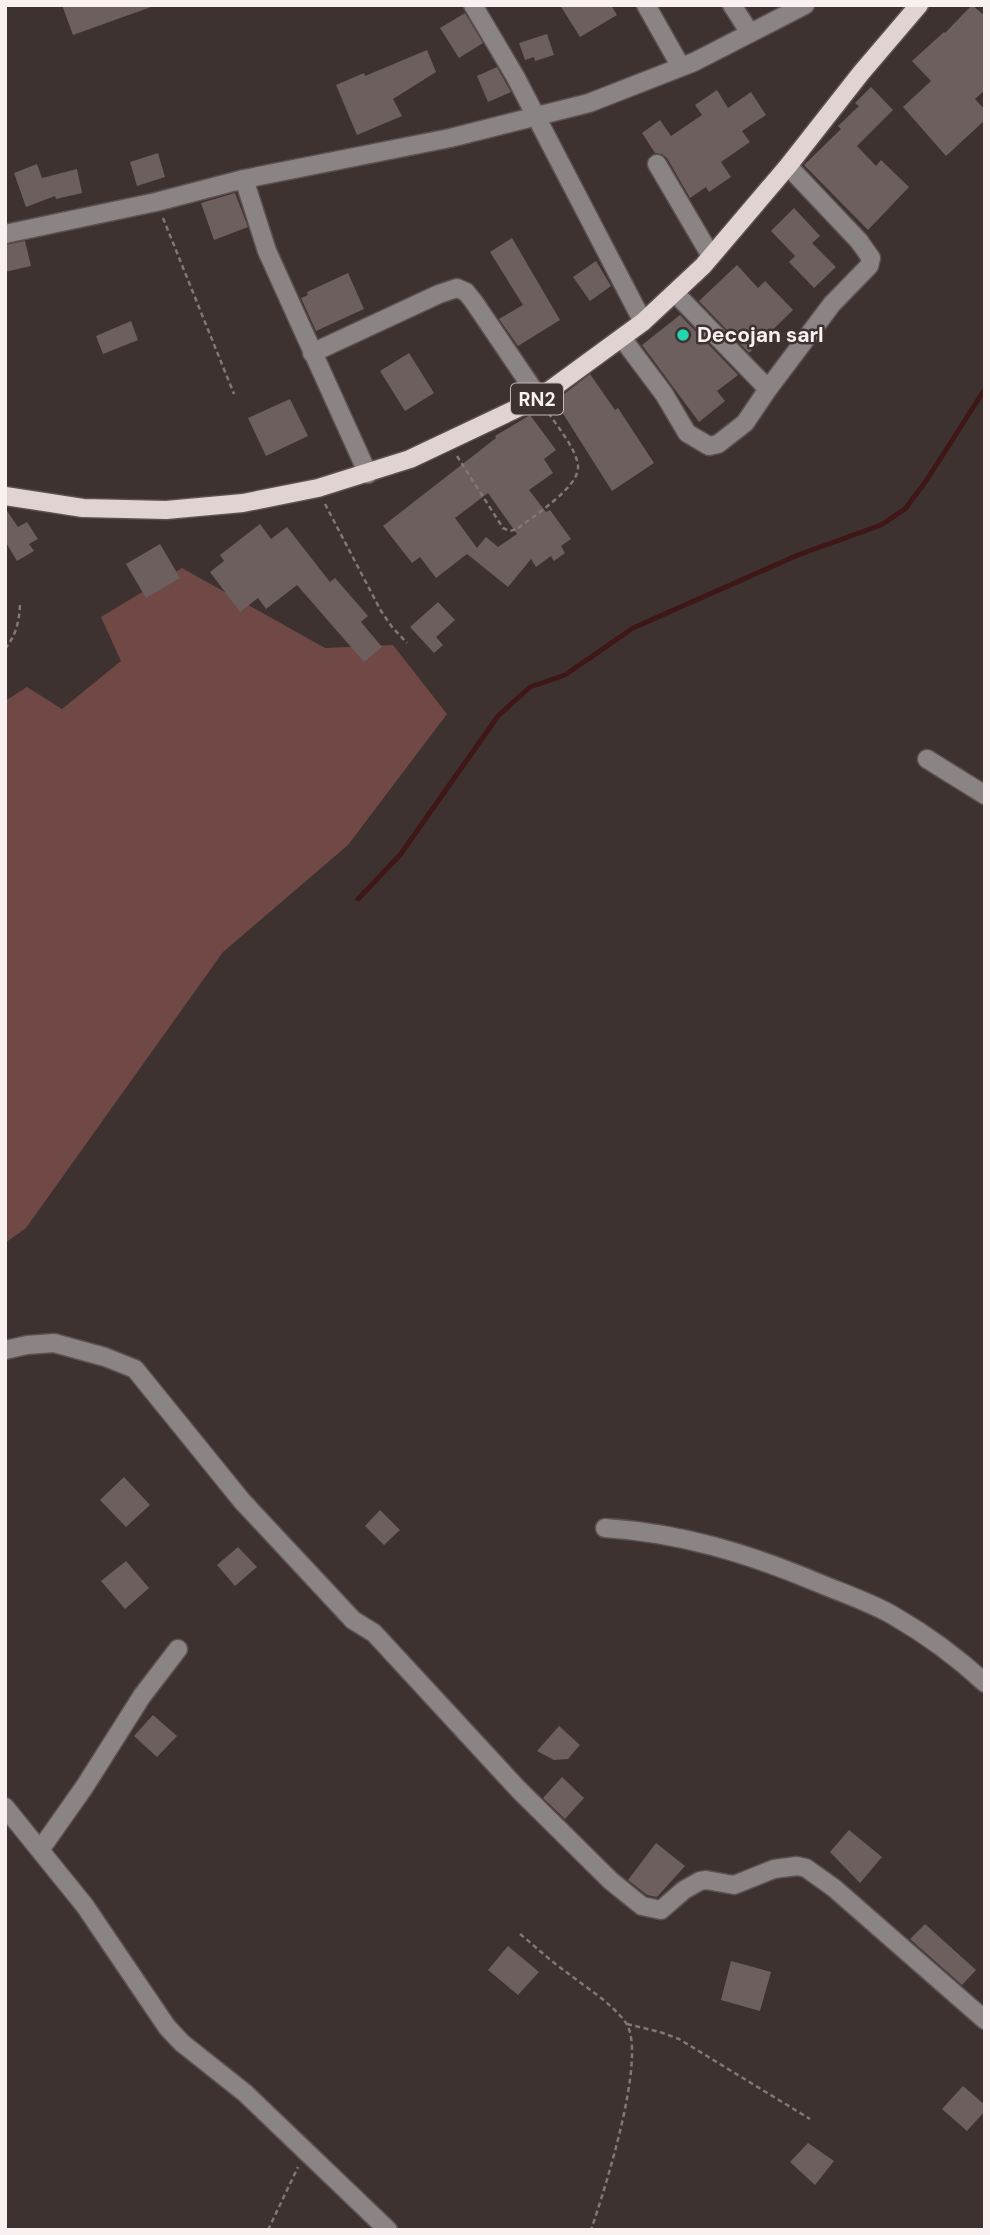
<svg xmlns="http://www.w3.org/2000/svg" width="990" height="2235" font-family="'DM Sans',sans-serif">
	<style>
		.green { fill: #704845 }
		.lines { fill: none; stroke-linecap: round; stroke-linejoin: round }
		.stream { stroke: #3e1716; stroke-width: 5 }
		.building { fill: #6d5f5e; fill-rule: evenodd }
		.minor-casing { stroke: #5c5150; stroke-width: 21 }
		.major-casing { stroke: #5c5150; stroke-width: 21 }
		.path { stroke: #817776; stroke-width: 2.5; stroke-dasharray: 5 3.5; stroke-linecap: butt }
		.minor { stroke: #8b8484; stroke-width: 18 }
		.major { stroke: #e0d3d2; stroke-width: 18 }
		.poi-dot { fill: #21d5af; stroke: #3e3231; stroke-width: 2.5 }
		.labels { text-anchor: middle; stroke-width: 5; stroke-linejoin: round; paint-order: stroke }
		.shield { fill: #3e3231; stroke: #c1b8b7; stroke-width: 2 }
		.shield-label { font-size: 19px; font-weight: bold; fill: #f9f1f0 }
		.poi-label { font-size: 21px; font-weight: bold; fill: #f9f1f0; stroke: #3e3231; text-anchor: start }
	</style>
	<rect width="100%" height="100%" fill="#3e3231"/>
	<path class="green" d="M182 568 325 648 393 645 447 714 348 845 223 952 26 1228 5 1243V701L27 687 62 709 121 661 101 617Z"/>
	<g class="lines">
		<path class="stream" d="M358 899 400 855 498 716 530 687 565 675 633 628 798 555 881 525 905 509 926 481 985 389"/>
	</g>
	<path class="building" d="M62 5H151V7L73 35Z
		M560 5H611L617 15 580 37Z
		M972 5 985 16V90L975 99 985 110V120L946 156 903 107 931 81 912 61 944 32 945 33Z
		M465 13 483 43 459 58 440 28Z
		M547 34 554 55 535 61 534 57 525 60 519 43Z
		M427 50 436 72 393 99 402 116 357 135 336 85 364 73 365 76Z
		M497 67 511 92 488 102 477 76Z
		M871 87 893 110 857 146 876 166 881 160 909 187 868 230 804 165 841 129 838 126 859 106 855 103Z
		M717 90 728 108 751 92 766 115 742 131 750 142 721 162 731 177 709 192 706 187 690 198 667 158 662 154 655 153 642 133 660 120 671 136 702 115 695 105Z
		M158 153 165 177 137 186 130 162Z
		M37 164 42 178 77 169 82 193 56 199 55 196 26 207 14 173Z
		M235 193 248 227 214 240 201 203Z
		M794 208 820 236 812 243 836 267 814 288 789 262 795 256 771 231Z
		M512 238 560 320 518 346 499 319 523 305 490 252Z
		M25 241 31 266 5 272V245Z
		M596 261 611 286 590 301 573 277Z
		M737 265 758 288 765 281 793 310 749 353 699 301Z
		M348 273 364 309 316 331 301 298 308 295 307 292Z
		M680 315 738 375 717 391 725 401 699 422 642 345Z
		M131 321 138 340 103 354 96 336Z
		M409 353 434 393 405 411 380 371Z
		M590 374 615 410 618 408 654 463 612 491 555 401Z
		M290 399 308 436 266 456 248 418Z
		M530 415 556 450 544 459 553 473 529 490 546 512 550 510 571 539 561 546 565 553 554 561 551 556 536 567 531 559 508 587 467 554 436 578 420 557 412 563 383 526 496 438 495 436ZM488 493 517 534 498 547 486 537 477 548 455 518Z
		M5 508 18 527 27 522 38 539 29 544 34 551 17 561 5 541Z
		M260 524 271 539 287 527 330 582 335 578 368 616 361 622 382 647 364 662 297 585 266 609 258 598 240 612 210 572 224 561 220 555Z
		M160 544 180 578 146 598 126 564Z
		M438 602 455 620 436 637 443 645 434 653 410 627Z
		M124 1477 150 1505 126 1527 100 1500Z
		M380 1510 400 1530 384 1545 365 1526Z
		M238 1547 257 1567 235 1586 217 1565Z
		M126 1561 149 1588 125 1609 101 1581Z
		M153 1715 177 1736 157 1757 134 1736Z
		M559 1726 580 1745 568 1759 554 1760 537 1751Z
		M562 1777 584 1798 565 1819 543 1798Z
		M849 1830 882 1857 860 1883 830 1852Z
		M656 1843 685 1866 657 1897 647 1895 628 1880Z
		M925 1924 976 1970 962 1985 910 1939Z
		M508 1946 539 1972 518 1995 488 1970Z
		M731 1961 771 1972 760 2011 721 2000Z
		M963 2086 985 2105V2111L967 2131 942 2109Z
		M808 2143 834 2161 815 2185 790 2162Z"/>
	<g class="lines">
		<g class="minor-casing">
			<path id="minor" d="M473 5 515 76 643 322
				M646 5 681 67
				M732 5 750 33
				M657 164 711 256
				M244 179 267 251 368 474
				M5 234 156 202 244 179 450 138 589 103 694 62 805 5
				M675 293 768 389
				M622 338 664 394 687 433 709 446 718 444 745 423 768 389 832 304 869 266 871 258 859 241 788 166
				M312 353 439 294 457 288 466 292 474 302 539 398
				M927 759 985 795
				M5 1350 27 1345 54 1343 105 1357 135 1369 242 1501 353 1620 374 1633 518 1789 611 1881 642 1906 661 1910 684 1890 700 1881 706 1880 734 1885 774 1869 797 1866 806 1868 834 1888 985 2020
				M605 1528C680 1533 747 1553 816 1582 842 1593 870 1602 894 1616 927 1635 957 1657 985 1683
				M5 1807 85 1906 167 2027 182 2043 245 2093 388 2230
				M40 1850 85 1786 142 1696 178 1649"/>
		</g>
		<g class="major-casing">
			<path id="major" d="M5 496 83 508 166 510 243 503 318 488 410 459 539 398 643 322 703 266 788 166 861 73 919 5"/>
		</g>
		<path class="path" d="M163 218 234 394
			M457 456 503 528 510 531 517 529C532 517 580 487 578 466 576 448 558 428 548 412
			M325 504 381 611 392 627 407 643
			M5 649C16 635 19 623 20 605
			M520 1934C535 1946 549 1960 565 1971 585 1987 611 2002 626 2023 648 2055 604 2192 591 2230
			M627 2024 660 2032 679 2039 810 2119
			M268 2230 298 2167"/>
		<use href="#minor" class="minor"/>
		<use href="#major" class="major"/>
	</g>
	<circle class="poi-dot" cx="683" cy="335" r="7"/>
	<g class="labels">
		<rect class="shield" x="511" y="383.5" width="52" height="31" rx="5"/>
		<g class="shield-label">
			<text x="537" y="406">RN2</text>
		</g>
		<g class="poi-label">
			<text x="697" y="342">Decojan sarl</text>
		</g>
	</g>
	<rect width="990" height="2235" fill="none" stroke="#f9f1f0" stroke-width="14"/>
</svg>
